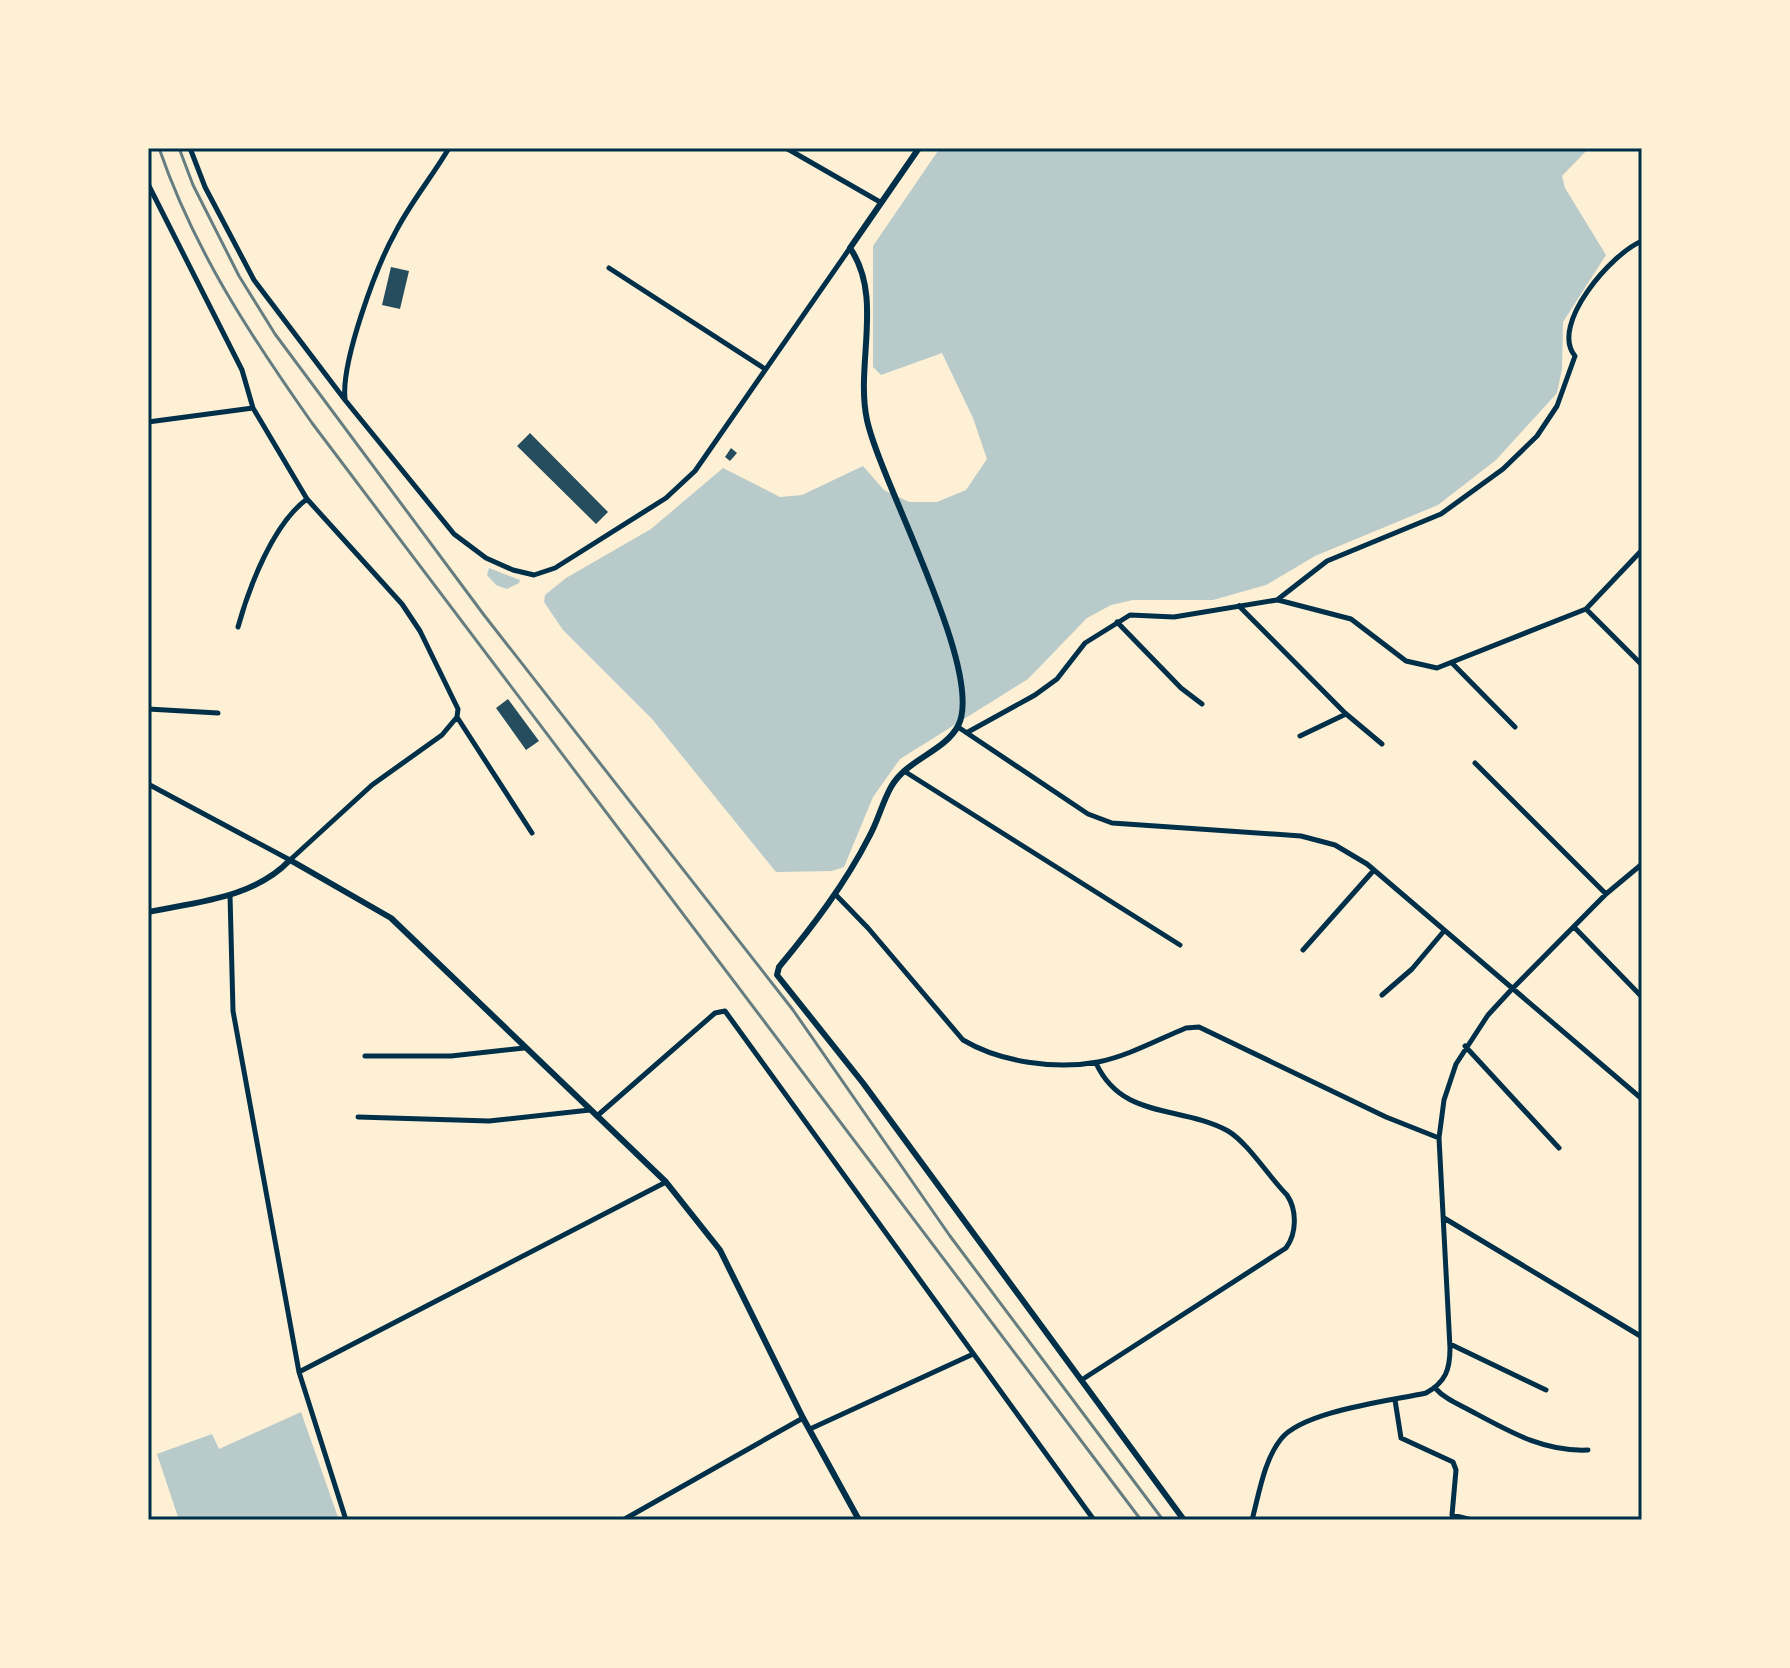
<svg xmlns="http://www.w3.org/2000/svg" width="1790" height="1668" font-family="'Source Sans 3',sans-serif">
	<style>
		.green { fill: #b9caca }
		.building { fill: #264d5e }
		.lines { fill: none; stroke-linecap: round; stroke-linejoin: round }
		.minor { stroke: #003049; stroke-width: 5 }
		.tertiary { stroke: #003049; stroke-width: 6 }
		.rail { stroke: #657d81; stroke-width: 3 }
		.neatline { fill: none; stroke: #003049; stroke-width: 3 }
	</style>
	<rect width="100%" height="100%" fill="#fdf0d5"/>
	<path class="green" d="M940 148H1589L1562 176 1565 188 1606 255 1563 322 1562 369 1557 393 1496 460 1438 505 1315 556 1266 585 1213 600H1133L1111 605 1087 618 1028 679 900 759 873 797 844 867 832 871 776 872 652 719 563 630 544 602 545 595 566 578 651 529 723 468 780 497 802 495 863 466 884 490 909 502H937L966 490 987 459 973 418 942 353 881 375 873 367V246Z
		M489 568 520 580 519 583 507 589 496 585 487 575Z
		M301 1412 339 1520H179L157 1454 212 1434 219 1449Z"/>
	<path class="building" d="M391 267 409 271 400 309 382 305Z
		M530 433 608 512 596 524 517 446Z
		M731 448 737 453 730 461 725 457Z
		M508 699 539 741 526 750 496 708Z"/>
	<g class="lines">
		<path class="minor" d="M190 148 205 187 254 280 345 400 454 534 486 558 513 570 534 575 555 568 666 498 695 471 850 248
			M786 148 880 202
			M148 184 242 370 253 408 307 499 402 604 420 631 458 709 457 717 532 833
			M609 268 765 369
			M345 399C341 362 376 267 395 233 410 203 432 177 449 148
			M148 422 253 408
			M1278 600 1351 619 1406 661 1437 668 1586 609 1642 550
			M1239 606 1345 713 1382 744
			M1586 609 1642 665
			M1117 622 1181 688 1202 704
			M238 627C249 587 273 524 307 499
			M1452 663 1515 727
			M148 709 218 713
			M958 727 1088 814 1112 823 1301 836 1335 845 1367 864 1642 1099
			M968 732 1035 695 1057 679 1085 643 1130 615 1174 617 1277 600 1327 561 1441 514 1503 469 1537 436 1557 406 1575 356C1549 325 1612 253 1642 241
			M1300 736 1346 714
			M1475 763 1606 894
			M904 771 1180 945
			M148 784 290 860 372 785 442 735 457 717
			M835 894 868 928 963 1040C1000 1062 1055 1070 1098 1062 1128 1056 1157 1040 1186 1028L1199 1027 1386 1117 1439 1138
			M230 895 233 1011 299 1372 346 1520
			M1574 927 1642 997
			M1303 950 1374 870
			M1382 995 1412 969 1444 931
			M1465 1046 1559 1148
			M365 1056H451L524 1048
			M597 1116 715 1013 725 1011 1094 1520
			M358 1117 489 1121 590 1110
			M1444 1218 1642 1337
			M1450 1344 1546 1390
			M299 1372 666 1182
			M1083 1379 1286 1248C1297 1233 1297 1210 1287 1195 1269 1177 1248 1143 1228 1131 1180 1105 1122 1120 1096 1063
			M1435 1388C1445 1399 1458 1404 1471 1411 1510 1432 1544 1452 1588 1450
			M1395 1400 1401 1438 1453 1462 1456 1470 1452 1515 1472 1520
			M810 1429 971 1355
			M623 1520 803 1418
			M1252 1520C1259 1494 1264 1460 1281 1439 1303 1411 1390 1401 1426 1393 1446 1382 1450 1369 1450 1348L1439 1138 1444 1100 1456 1064 1488 1015 1512 989 1606 894 1642 864"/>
		<path class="tertiary" d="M919 148 850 248C884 297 855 365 867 420 881 484 986 673 958 726 944 752 907 759 891 787 882 803 878 821 869 837 845 884 813 926 779 967L777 975 863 1083 1184 1520
			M148 912C197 902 254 898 290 860L391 918 666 1182 720 1250 803 1418 859 1520"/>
		<path class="rail" d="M159 148C194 250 250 335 312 423L1141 1520
			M179 148 193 185 239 276 275 334 484 615 793 1010 950 1236 1163 1520"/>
	</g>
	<rect width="1790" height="1668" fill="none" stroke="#fdf0d5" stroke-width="300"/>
	<rect x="150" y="150" width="1490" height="1368" class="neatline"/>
</svg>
